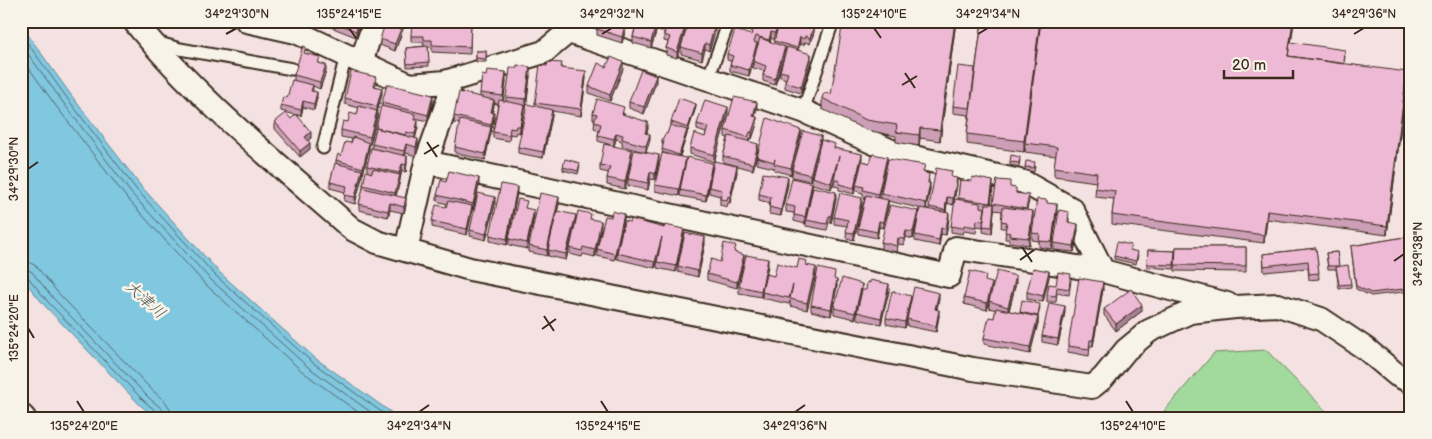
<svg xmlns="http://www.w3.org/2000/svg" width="1432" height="439" font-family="'Balsamiq Sans','Klee One',sans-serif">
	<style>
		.green { fill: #a2d99c; stroke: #6e825d }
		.water { fill: #80c7e0; stroke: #648892 }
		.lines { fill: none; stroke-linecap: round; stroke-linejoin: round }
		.shore { stroke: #57696c; stroke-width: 1 }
		.lane-casing { stroke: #3b2a1e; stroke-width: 15 }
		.street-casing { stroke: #3b2a1e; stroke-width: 26 }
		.lane { stroke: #f7f3e8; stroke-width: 11 }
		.street { stroke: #f7f3e8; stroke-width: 22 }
		.wall { fill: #cd9fb6; stroke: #3b2a1e; fill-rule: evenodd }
		.shaded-wall { fill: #a78294; stroke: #3b2a1e }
		.building { fill: #eeb9d4; stroke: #3b2a1e }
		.ticks { fill: none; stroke: #3b2a1e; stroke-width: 2 }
		.labels { text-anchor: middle; stroke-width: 5; stroke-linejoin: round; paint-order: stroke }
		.water-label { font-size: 16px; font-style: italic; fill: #505958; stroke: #f7f3e8 }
		.neatline { fill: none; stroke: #3b2a1e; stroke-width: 2 }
		.ticks-label { font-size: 12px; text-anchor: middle; fill: #3b2a1e }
	</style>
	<rect width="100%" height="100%" fill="#f4e2e2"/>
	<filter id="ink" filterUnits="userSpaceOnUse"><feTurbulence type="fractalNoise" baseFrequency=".02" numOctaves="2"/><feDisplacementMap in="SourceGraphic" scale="10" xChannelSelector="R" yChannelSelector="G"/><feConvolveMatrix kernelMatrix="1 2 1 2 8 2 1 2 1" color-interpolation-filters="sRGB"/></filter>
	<g filter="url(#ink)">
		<path class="green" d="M1266 350 1333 418H1158L1214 353Z"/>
		<path class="water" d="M21 25 71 95 140 185 219 272 315 358 399 418H156L140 405 45 306 21 277Z"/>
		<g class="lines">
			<path class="shore" d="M21 34 67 98 136 189 215 275 312 362 390 418
				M21 44 62 101 131 193 210 279 308 367 379 418
				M21 57 56 106 126 197 205 284 303 372 366 418
				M21 260 29 262 36 266 59 294 153 391C162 399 172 405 172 418
				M21 268 27 269 32 272 54 299 148 397 162 409 165 418
				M21 274 27 276 49 303 144 401 157 412 158 418"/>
			<g class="lane-casing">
				<path id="lane" d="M156 42 180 49 292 69
					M708 79 729 21
					M803 111 833 21
					M323 148 346 55"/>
			</g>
			<g class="street-casing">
				<path id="street" d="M134 21C197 99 277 163 352 229L377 242 470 269 973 369 1092 387 1103 378 1126 350 1149 331 1190 312 1235 307 1278 305 1321 319 1366 349 1397 375 1411 382
					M247 21 296 32 410 85 445 82 544 52 580 22
					M569 32 803 111 896 153 1024 182 1072 209 1103 271
					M361 62 375 21
					M426 162 949 276 956 248 1103 271 1227 304
					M406 250 426 162 450 95 445 82
					M21 415 24 418"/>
			</g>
			<use href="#lane" class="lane"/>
			<use href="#street" class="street"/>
		</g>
		<path class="wall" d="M328 21H361L356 37 328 26Z
			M406 21 395 51 380 45V39Z
			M471 21 470 54 432 52V47H428L429 66 407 67 406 48 424 46V42H411V36Z
			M600 21H628L622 43 597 35V29Z
			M629 21H688L687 27 691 28 692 23 688 21H707L706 23 715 32 709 51 705 49 702 60 681 54V47L685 32 677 58 666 55V48L668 42 664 41V33L658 31V26L651 48 633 43V37L635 28 629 26Z
			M738 21H813L811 25 814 32 810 44 805 42 804 45 800 44 798 50 811 61 801 93 785 88V82L786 79 780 77V72L775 85 763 81V75L764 71 753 68V63L749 76 730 71V65L731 61 727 60V54L751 35 752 32 738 28ZM771 38 775 40 774 43 770 42Z
			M956 21 940 141 920 138 919 146 896 142V136L866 130 822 109V98L831 94Z
			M982 21H1294L1291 43 1345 56 1344 64 1407 81 1387 235 1267 219 1264 243 1112 224V215L1114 199 1095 197 1096 182 1054 176V167L1056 156 1025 152V148L1024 152 967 144V134L969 115 953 113V106L975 72Z
			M476 51H486V62H476Z
			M306 53 320 63 326 71 320 89 313 86V91L317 98 314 110 303 107 301 116 297 115 311 138 308 141 310 149 300 157 275 129V122L291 119 296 115 281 111V105L287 98 294 80V75Z
			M547 66 562 68 586 78 581 116 552 111V116L543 158 518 153V147L535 106V103Z
			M623 69 610 101 589 93V86Z
			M530 76 526 108H524L520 133 516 132 515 135 510 134 509 141 493 138V132L498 104 494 103 493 113 494 119 491 131 485 160 455 153V147L460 124 454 123V116L480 97V93L506 81 503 101 506 102V97Z
			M656 82 644 114 629 108V102Z
			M376 84 375 86 382 94 377 112V117L370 144H369V149L363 174H362V177L355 204 344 201 345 192 330 188V182L336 163V160L341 156 351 143 352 139 341 137V130L348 122 357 115 359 108 345 104V98Z
			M433 101 428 121 415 118 418 127 415 138 418 148 416 156 406 153 405 155 407 162 406 172 402 171 396 196 406 205 404 213 390 210 388 217 359 210V204L363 189V185L367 171V166L372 148V144L376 128 382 107V103Z
			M696 107 688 131H687V134L680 156 686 164 737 172 730 203H728L727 207 720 205V196L709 193V187L706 201 680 196V190L679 196 655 191V185L667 154 662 152 663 144H662V140L667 134 671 125V122Z
			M757 108 755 117 757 124 752 139 750 138 749 141 758 150 753 170 723 162V156L728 138 725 137V130Z
			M593 113H624L623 115 648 128 647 133 650 140 646 152 659 161 655 180 650 179 648 190 628 186V179L644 152 622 146V141L616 139 614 146 598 141V135L599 130 594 128 595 120 593 119Z
			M728 114 714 162 690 154V148L705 137 706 133 697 130V124Z
			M801 130 791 175 774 170V167V168L757 164V157Z
			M821 136 810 181 792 177V170Z
			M835 148 862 161 870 163 887 164 878 198 881 199V193L925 172 929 180V183L930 189 926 209H929V207L952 178 957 185 953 205 947 203 946 213 949 219 946 235 941 234 939 246 915 241V235L917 221 913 239 906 237 904 245 898 244 897 252 881 249V242L918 216 919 208 888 201V207L883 228 879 227 877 238 858 234V228L865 197H863V193L856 191V186L854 194 839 190V187L834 186V181L831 189 812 184V189L805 224 794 221V213L786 212V205L812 183V177Z
			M632 157 625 189 607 185V178L609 173 600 171V165Z
			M1020 160 1019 167 1010 165V162Z
			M580 166 578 174 563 170V167Z
			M1035 166 1034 172 1025 170V167Z
			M960 180 993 187 991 204H993L997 180 1010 187 1016 193 1029 201 1027 210 1033 217 1029 245 1009 242V239H1005L1006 228H1001L1002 211 994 210 992 234 983 232 986 208H985L983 227 977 226 976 233 964 231 963 234 951 232V226L958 199Z
			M446 182 479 185 473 210H472L467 235 432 227V221L446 207 447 204 437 201V195Z
			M788 184 781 216 769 214 770 203 759 200V194Z
			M517 193 507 245 490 241V235Z
			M836 199 831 223 829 222 827 230 806 226V220Z
			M1047 203 1057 211 1052 249 1039 247V241L1032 240V233Z
			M495 204 486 240 470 236V230Z
			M559 204 547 256 529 252V246Z
			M862 204 854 240 846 238 847 226 834 224V217Z
			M526 208 534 216 527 249 509 245V239Z
			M1069 218V222L1078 230 1074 252 1054 250V243Z
			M591 219 601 228 595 257 583 254 582 257 570 254V248Z
			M624 220 615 260 597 256V249Z
			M576 221 566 260 548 256V250Z
			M664 228 684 229 676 272 657 268V263L655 268 617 259V253Z
			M1411 236V291L1371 296 1356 289 1351 246Z
			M705 244 698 277 678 272V266Z
			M1176 247H1246V272L1175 271Z
			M1316 248 1319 279 1309 280 1308 268 1264 272 1263 254Z
			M1131 250 1138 255 1136 264 1114 259V256Z
			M1148 250 1175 251 1174 269 1147 267Z
			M1337 252 1339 267 1351 284V287L1339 289 1336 269H1328L1326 253Z
			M736 253 744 261 737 288 707 280V274L720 262Z
			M807 265 816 274 807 310 790 306V301L789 304 762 298V293L761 297 739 293V286L768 266 764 283 774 276 797 268Z
			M1049 277 1043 302 1027 299V292Z
			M835 280 837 286 831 316 811 311V305Z
			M1071 280 1069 295 1057 293 1056 302H1047V295L1056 285Z
			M986 282 992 289 987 310 964 304V298Z
			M1016 283 1009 311 1020 313 1040 307 1038 317V323L1030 354 984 344V338L994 318 996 310 989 308V301Z
			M1103 289 1093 346H1090L1089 356 1068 352V346Z
			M862 290 855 319 834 314V308Z
			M866 290 889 291 881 324 857 319V312Z
			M939 299 937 309 939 316 936 332 907 326V320L905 328 886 324V318L911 301Z
			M1104 309 1142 311 1116 331 1104 315Z
			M1065 312 1058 345 1042 342V336Z"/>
		<path class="shaded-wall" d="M359 21H361L356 37V31Z
			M404 21H406L395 51V44Z
			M626 21H628L622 43V37Z
			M657 21H659L651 48V42Z
			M687 21H688V23L677 58V52Z
			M779 21H780L775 40V33Z
			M955 21H956L940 141V130Z
			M1040 21H1041L1025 143 1024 152V141Z
			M1293 21H1294L1289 59H1288Z
			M715 25V32L709 51V45Z
			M814 26V32L810 44V38Z
			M771 32V38L769 46V40Z
			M800 37V44L797 54V48Z
			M705 43V49L702 60V53Z
			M757 43V50L749 76V70Z
			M785 47V53L775 85V79Z
			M811 54V61L801 93V87Z
			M623 62V69L610 101V95Z
			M326 65V71L320 89V82Z
			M530 67V76L526 108V99Z
			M586 71V78L581 116V109Z
			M506 72V81L503 105V96Z
			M1407 72V81L1387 235V226Z
			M656 76V82L644 114V107Z
			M382 88V94L377 112V106Z
			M317 92V98L314 110V104Z
			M433 95V101L428 121V115Z
			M494 100V106L491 119V112Z
			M303 101V107L301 116V110Z
			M757 102V108L753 123V116Z
			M696 104V107L688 131V128Z
			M524 105V112L520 133V126Z
			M728 107V114L714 162V155Z
			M552 110V116L543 158V152Z
			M377 111V117L370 144V137Z
			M494 113V119L491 131V125Z
			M757 117V124L752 139V132Z
			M418 120V127L415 140V134Z
			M648 122V128L645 139V133Z
			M491 127V133L485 160V154Z
			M920 128V138L919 146V135Z
			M687 130V134L679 158V155Z
			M801 130V136L791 175V168Z
			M311 132V138L305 144V137Z
			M616 133V139L614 146V139Z
			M650 134V140L646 152V146Z
			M821 136V142L810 181V175Z
			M418 139V148L416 156V147Z
			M310 143V149L300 157V151Z
			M369 143V149L363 174V168Z
			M406 144V153L404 160V151Z
			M758 144V150L753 170V164Z
			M632 150V157L625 189V182Z
			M862 154V160L854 194V188Z
			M659 155V161L655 180V174Z
			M407 156V162L406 172V165Z
			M839 156 834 181 831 189V183Z
			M887 157V164L878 200V194Z
			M686 158V164L679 196V189Z
			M712 163V169L706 201V195Z
			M402 164V171L400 177V181L395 199V193Z
			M737 166V172L730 203V197Z
			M362 170V177L355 204V197Z
			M650 172V179L648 190V183Z
			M788 177V184L781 216V210Z
			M479 178V185L473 210V204Z
			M957 178V185L953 205V198Z
			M993 181V187L990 209V203Z
			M812 183V189L805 224V217Z
			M930 183V189L926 210V203Z
			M517 187V193L507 245V239Z
			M836 192V199L831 223V216Z
			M495 197V204L486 240V234Z
			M559 197V204L547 256V250Z
			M947 197V203L945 217V210Z
			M406 198V205L404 213V207Z
			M862 198V204L854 240V233Z
			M888 200V207L883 228V222Z
			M390 203V210L388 217V211Z
			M994 204V211L992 234V227Z
			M1057 204V211L1052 249V242Z
			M472 206V213L467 235V229Z
			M534 210V216L527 249V243Z
			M918 211V217L913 239V232Z
			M1033 211V217L1029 245V238Z
			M1267 211V219L1264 243V235Z
			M949 213V219L946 235V228Z
			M624 214V220L615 260V254Z
			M576 215V221L566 260V254Z
			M601 221V228L595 257V250Z
			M879 221V227L877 238V232Z
			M1078 224V230L1074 252V246Z
			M941 228V234L939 246V240Z
			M684 229V235L676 272V266Z
			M906 231V237L904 245V239Z
			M662 237V243L655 268V262Z
			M705 237V244L698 277V271Z
			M898 238V244L897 252V246Z
			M744 255V261L737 288V282Z
			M768 259V266L761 297V291Z
			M816 267V274L807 310V303Z
			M1049 271V277L1043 302V296Z
			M1016 276V283L1008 313V307Z
			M837 280V286L831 316V309Z
			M1103 282V289L1093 346V340Z
			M992 283V289L987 310V303Z
			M862 284V290L855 319V313Z
			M889 284V291L881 324V318Z
			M939 293V299L935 315V309Z
			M911 296V302L905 328V322Z
			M1142 305V311L1116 331V324Z
			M1065 306V312L1058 345V339Z
			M939 310V316L936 332V326Z
			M1038 317V323L1030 354V347Z"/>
		<path class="building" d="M332 21H359L356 31Z
			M386 21H404L395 44 380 39Z
			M412 21H471L470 47 432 45V40H424V36H411Z
			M600 21H626L622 37 597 29Z
			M635 21H657L651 42 633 37 637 22Z
			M659 21H687L677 52 666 48 670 37 664 35 666 27 658 25Z
			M692 21H700L715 25 709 45 705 43 702 53 681 47 687 27 691 28Z
			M738 21H779L775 33 771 32 769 40 756 36 754 42 757 43 749 70 730 65 733 56 727 54 735 30 751 35 754 27Z
			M780 21H798L814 26 810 38 805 36 804 39 800 37 797 48 774 41Z
			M843 21H955L940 130 920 128 919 135 896 132 897 125 866 120 822 98 824 93 831 94Z
			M982 21H1040L1024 141 967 134Z
			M1041 21H1293L1288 56 1407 72 1387 226 1267 211 1264 235 1112 215 1115 191 1095 188 1097 173 1054 167 1057 147 1025 143Z
			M760 38 785 47 775 79 763 75 766 66 753 61Z
			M1290 42 1345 50 1344 64 1288 56Z
			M303 46 306 47 304 53 320 57 318 63 326 65 320 82 294 75Z
			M428 46 429 62 407 64 406 48Z
			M787 47 811 54 801 87 785 82 788 73 780 71Z
			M476 51H486V59L476 58Z
			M611 57 623 62 610 95 589 86 598 63 606 67Z
			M548 62 562 63 561 68 586 71 581 109 535 103 540 65 547 66Z
			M517 65 530 67 526 99 506 97 510 68H517Z
			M958 66 975 68 970 108 953 106Z
			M487 70 506 72 503 96 480 93 482 75 486 76Z
			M641 70 656 76 644 107 629 102Z
			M351 71 376 77 374 86 382 88 377 106 345 98Z
			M292 80 313 85 311 91 317 92 314 104 303 101 301 110 281 105 283 97 287 98Z
			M387 84 433 95 428 115 382 103Z
			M459 92 494 100 491 112 494 113 491 125 454 116Z
			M734 97 757 102 753 116 757 117 752 132H750L748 137 725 130Z
			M679 98 696 104 688 128 671 122Z
			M597 99 624 107 622 114 648 122 645 133 650 134 646 146 622 139 623 135 616 133 614 139 598 135 601 124 594 122 597 114 593 113Z
			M499 100 524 105 520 126H516L515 129 510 128 509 135 493 132Z
			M705 100 728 107 714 155 690 148 694 133 705 137 708 127 697 124Z
			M527 104 552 110 543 152 518 147Z
			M359 106 377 111 370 137 341 130 343 121 348 122 350 113 357 115Z
			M381 106 415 114 414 120H418L415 134 406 132V135L376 128Z
			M286 113 291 119 296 114 311 132 305 137 310 143 300 151 275 122Z
			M767 118 801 130 791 168 774 164 775 159 774 162 757 157Z
			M460 120 491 127 485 154 455 147Z
			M670 125 687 130 679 155 662 149 664 141 662 140 665 134H667Z
			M376 128 418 139 416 147 406 144 404 151 372 144Z
			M803 131 821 136 810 175 792 170Z
			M729 136 758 144 753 164 723 156Z
			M353 137 369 143 363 168 336 160 338 154 341 156 345 142 351 143Z
			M821 140 835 144 834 148 862 154 854 188 839 184 840 181 834 179 839 156 831 183 812 177Z
			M604 144 632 150 625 182 607 178 610 167 600 165Z
			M371 148 407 156 406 165 402 164 399 173 367 166Z
			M634 150 659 155 655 174 650 172 648 183 628 179Z
			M662 153 686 158 679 189 655 185Z
			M873 154 887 157 878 194 863 190 864 187 856 185 862 161 870 163Z
			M1011 155 1020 157 1019 163 1010 162Z
			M687 157 712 163 706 195 680 190Z
			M565 159 580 163 578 171 563 167Z
			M888 159 925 165 923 172 929 174 928 183H930L926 203 881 193Z
			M714 161 737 166 730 197 728 196 727 200 720 199 722 190 709 187Z
			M1026 161 1035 162 1034 168 1025 167Z
			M335 163 362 170 355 197 344 195 347 186 330 182Z
			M936 168 952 171 951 177 957 178 953 198 947 197 945 210 929 207Z
			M373 169 400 175 395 193 363 185 366 171 372 173Z
			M449 171 479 178 473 204 437 195 441 180 446 182Z
			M763 173 788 177 781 210 769 207 771 197 759 194Z
			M973 177 993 181 990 203 958 198 960 180 972 181Z
			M792 178 812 183 805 217 794 215 795 207 786 205Z
			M997 180 1010 181V187L1016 188V193L1029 195 1026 209 993 203Z
			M501 184 517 187 507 239 490 235Z
			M813 187 836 192 831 216H829L827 224 806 220Z
			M363 188 406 198 404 207 390 203 388 211 359 204Z
			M478 193 495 197 486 234 470 230Z
			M540 193 559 197 547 250 529 246Z
			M840 193 862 198 854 233 846 232 848 220 834 217Z
			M866 195 888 200 883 222 879 221 877 232 858 228Z
			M518 199 527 201 525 208 534 210 527 243 509 239Z
			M955 199 980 203V207L985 208 983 221 977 220 976 227 964 225 963 228 951 226Z
			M1037 199 1047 200V203L1057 204 1052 242 1039 241 1040 234 1032 233Z
			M448 201 472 206 467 229 432 221 436 205 446 207Z
			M986 204H994L992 227 983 226Z
			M890 205 918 211 913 232 906 231 904 239 898 238 897 246 881 242Z
			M1003 207 1033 211 1029 238 1009 236 1010 233 1005 232 1007 222 1001 221Z
			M920 208 949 213 946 228H941L939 240 915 235Z
			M1059 210 1069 212 1068 222 1078 224 1074 246 1054 243Z
			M557 211 576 215 566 254 548 250Z
			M578 211 591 214 590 219 601 221 595 250 583 247 582 251 570 248Z
			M612 211 624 214 615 254 597 249 605 216 611 217Z
			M631 219 664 228 665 225 684 229 676 266 657 262 662 237 655 262 617 253 624 221 630 222Z
			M685 233 705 237 698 271 678 266Z
			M1411 236V288L1371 293 1356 286 1351 246Z
			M1117 242 1131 245 1130 250 1138 252 1136 261 1114 256Z
			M724 243 736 246 734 252 744 255 737 282 707 274 711 259 720 262Z
			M1176 247H1246V266L1175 265Z
			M1316 248 1319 273 1309 274 1308 261 1264 266 1263 254Z
			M1148 250 1175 251 1174 265 1147 264Z
			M1337 252 1339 266H1328L1326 253Z
			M746 255 768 259 761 291 739 286Z
			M799 259 807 261 806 265 816 267 807 303 790 299 793 285 789 298 762 292 766 274 774 276 777 263 797 268Z
			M1348 265 1351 284 1339 285 1336 267Z
			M818 268 835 272 834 279 837 280 831 309 811 305Z
			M1033 268 1049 271 1043 296 1027 292Z
			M970 271 986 275 985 281 992 283 987 303 964 298Z
			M997 271 1016 276 1008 307 989 301Z
			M1058 272 1071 274 1069 289 1057 287 1056 296 1047 295 1049 284 1056 285Z
			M842 278 862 284 855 313 834 308Z
			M1079 278 1103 282 1093 340H1090L1089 349 1068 346Z
			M870 280 889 284 881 318 857 312 862 290H866L867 282 870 283Z
			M914 287 939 293 935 309 939 310 936 326 907 319Z
			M1131 289 1142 305 1116 324 1104 309Z
			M892 291 911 296 905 322 886 318Z
			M1022 300 1040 304 1038 316 1020 312Z
			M1049 303 1065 306 1058 339 1042 336Z
			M996 308 1038 317 1030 347 984 338 989 317 994 318Z"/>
	</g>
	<path class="ticks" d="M349 28 356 38M874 28 881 38M226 34 237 28M602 34 612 28M978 34 988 28M1354 34 1364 28M905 73 915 88M902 85 917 76M427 142 437 157M424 154 439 145M28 169 38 162M1022 247 1032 262M1020 260 1034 250M1394 261 1404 254M544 316 554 331M28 328 34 338M542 329 556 319M77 401 84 412M601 401 608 412M1126 401 1133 412M419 412 429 405M795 412 805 405"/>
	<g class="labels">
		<g class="water-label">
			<text transform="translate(146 299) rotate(42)" y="6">大津川</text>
		</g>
	</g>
	<rect width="1432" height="439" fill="none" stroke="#f7f3e8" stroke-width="55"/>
	<path d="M1224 70v8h69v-8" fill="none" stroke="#3b2a1e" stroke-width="2.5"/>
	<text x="1232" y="70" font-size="15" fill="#3b2a1e" stroke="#f7f3e8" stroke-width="4" paint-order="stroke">20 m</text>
	<rect x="28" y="28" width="1376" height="384" class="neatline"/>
	<g class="ticks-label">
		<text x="237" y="18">34°29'30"N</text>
		<text x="349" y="18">135°24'15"E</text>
		<text x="612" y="18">34°29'32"N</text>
		<text x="874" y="18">135°24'10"E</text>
		<text x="988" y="18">34°29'34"N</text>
		<text x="1364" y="18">34°29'36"N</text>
		<text transform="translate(14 169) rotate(-90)" y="4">34°29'30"N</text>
		<text transform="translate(1418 254) rotate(-90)" y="4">34°29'38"N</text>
		<text transform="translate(14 328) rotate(-90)" y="4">135°24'20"E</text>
		<text x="84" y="430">135°24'20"E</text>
		<text x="419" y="430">34°29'34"N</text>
		<text x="608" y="430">135°24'15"E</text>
		<text x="795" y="430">34°29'36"N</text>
		<text x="1133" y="430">135°24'10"E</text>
	</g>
</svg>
